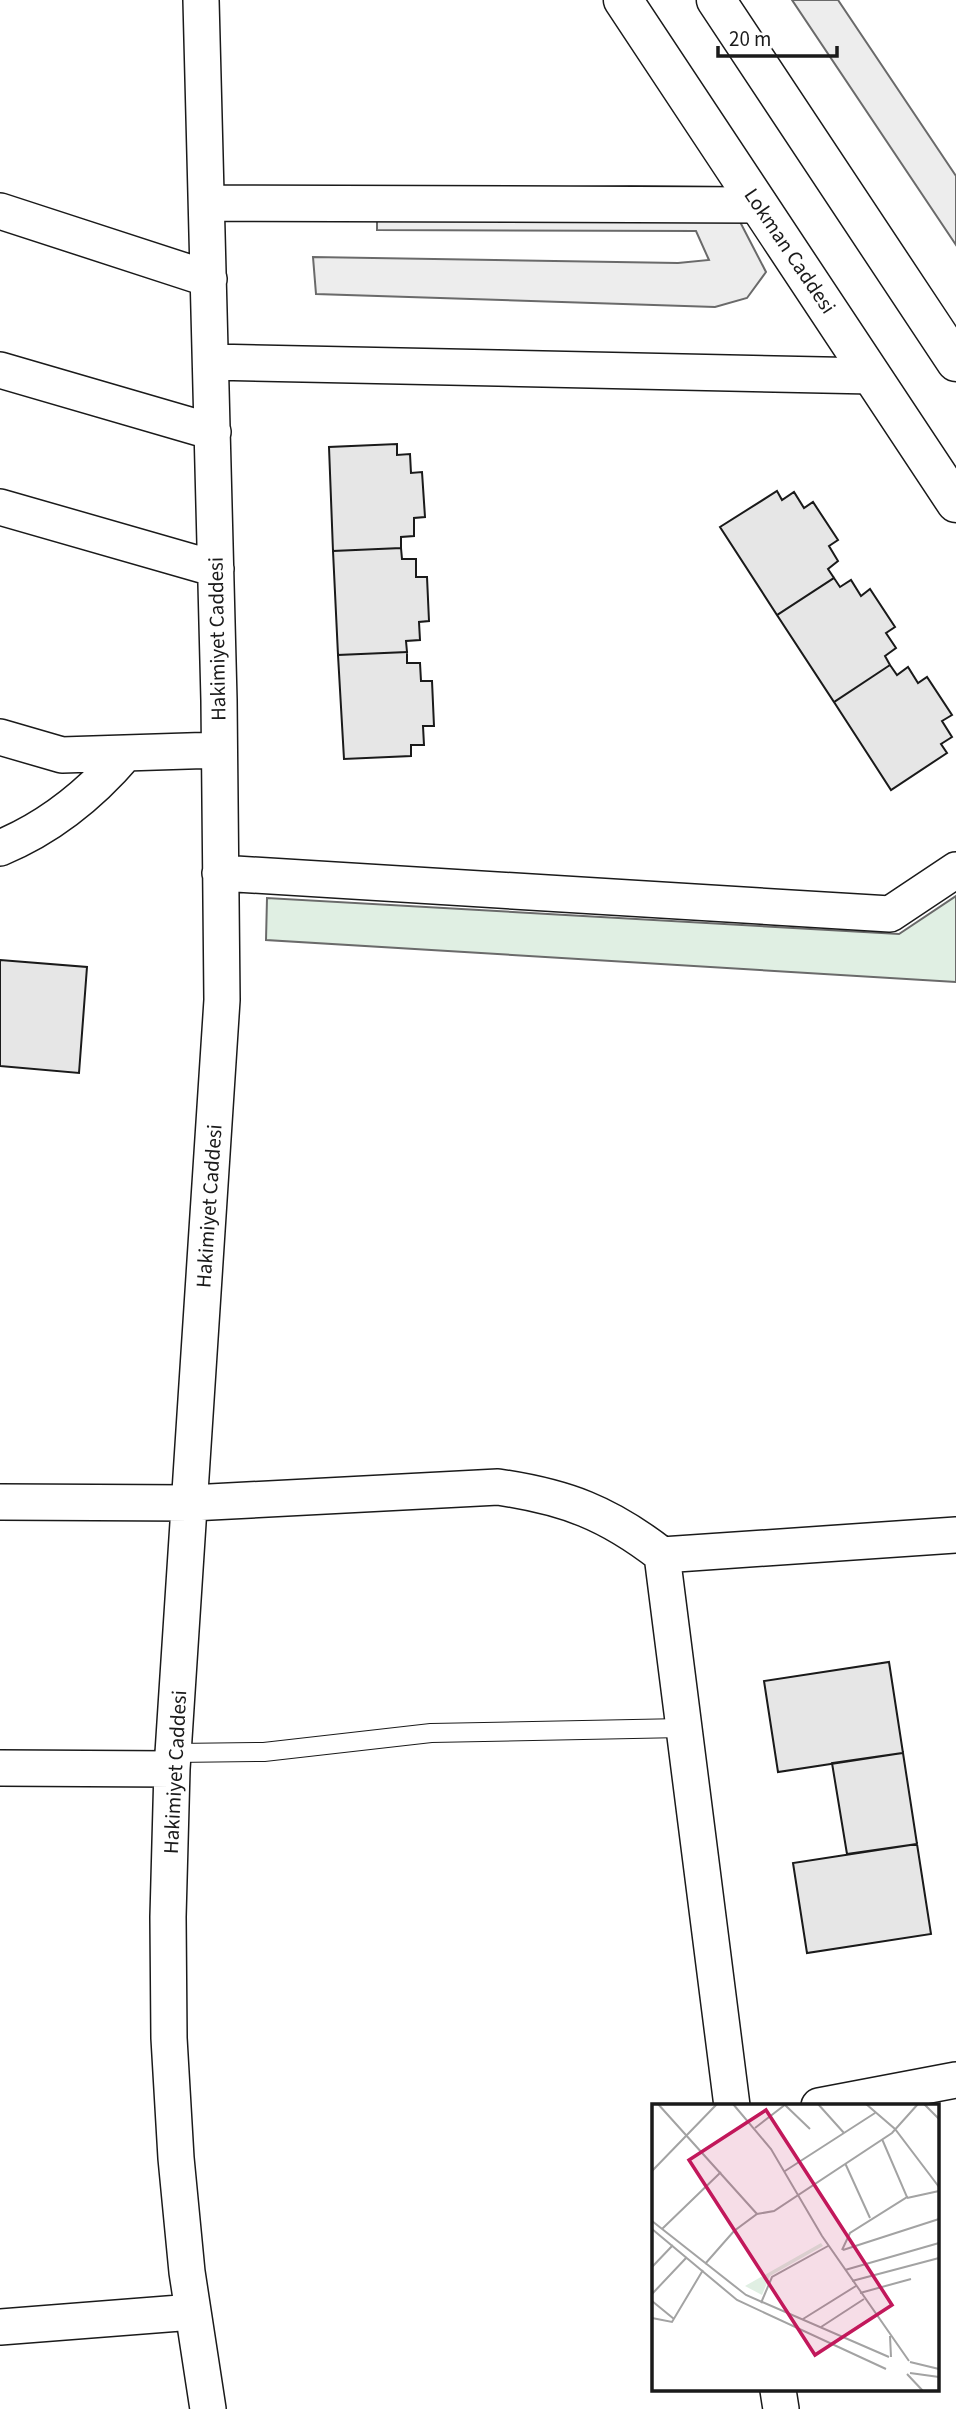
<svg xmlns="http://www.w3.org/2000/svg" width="956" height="2409" font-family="'Source Sans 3',sans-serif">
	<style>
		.green { fill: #e0efe3; stroke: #6a6a6a; stroke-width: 2 }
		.parking { fill: #ededed; stroke: #6a6a6a; stroke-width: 2 }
		.building { fill: #e6e6e6; stroke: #1a1a1a; stroke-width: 2 }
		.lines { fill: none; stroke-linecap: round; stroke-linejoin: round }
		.lane-casing { stroke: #1a1a1a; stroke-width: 20 }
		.street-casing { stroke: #1a1a1a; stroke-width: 38 }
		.secondary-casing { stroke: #1a1a1a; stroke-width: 41 }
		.lane { stroke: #fff; stroke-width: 18 }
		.street { stroke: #fff; stroke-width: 35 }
		.secondary { stroke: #fff; stroke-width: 38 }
		.labels { text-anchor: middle; stroke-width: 5; stroke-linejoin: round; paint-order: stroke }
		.street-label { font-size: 21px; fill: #1a1a1a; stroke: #fff }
		.inset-road { fill: none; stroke: #a3a3a3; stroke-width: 2 }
		.view { fill: #c2185b; fill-opacity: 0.15; stroke: #c2185b; stroke-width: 3.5 }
		.inset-edge { fill: none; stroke: #1a1a1a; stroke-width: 3.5 }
	</style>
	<rect width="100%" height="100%" fill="#fff"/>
	<path class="green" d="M956 896V982L266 940 267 898 899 934Z"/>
	<path class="parking" d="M792 0H838L956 176V245Z
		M631 186 722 187 766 272 747 298 715 307 316 294 313 257 678 263 709 260 696 231 377 230V190Z"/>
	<path class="building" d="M397 444V455L410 454 411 473 422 472 425 517 414 518V536L401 537V548L333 551 329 447Z
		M777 491 782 500 794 492 804 508 813 502 838 540 829 546 838 561 828 569 834 578 777 615 720 527Z
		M401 548 402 559H416V577H427L429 621 419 622 420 640 406 641 407 652 338 655 333 551Z
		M834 578 840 587 851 580 861 596 870 589 895 627 886 633 896 648 885 656 890 665 834 702 777 615Z
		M407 652V663H420L421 681H432L434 726H423L424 745H411V756L344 759 338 655Z
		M890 665 897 675 908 667 918 683 927 677 952 715 942 721 952 737 941 744 947 753 891 790 834 702Z
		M0 960 87 967 79 1073 0 1066Z
		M889 1662 903 1753 778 1772 764 1681Z
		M903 1753 917 1844 847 1854 832 1763Z
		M917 1844 931 1934 807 1953 793 1863Z"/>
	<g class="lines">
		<g class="lane-casing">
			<path id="lane" d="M174 1753 264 1752 431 1733 683 1728"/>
		</g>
		<g class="street-casing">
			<path id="street" d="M201 0 219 700 222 1000 172 1769 168 1917 169 2038 176 2158 187 2272 208 2409
				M207 203 760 205
				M0 211 209 279
				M211 362 872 376
				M0 370 213 432
				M0 507 216 569
				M0 737 62 755 219 750
				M0 848C51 827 91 794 126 753
				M220 873 890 914 956 870
				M0 1502 191 1503 498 1487C566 1497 608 1513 662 1555L956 1535
				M662 1555 732 2106
				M0 1768 172 1769
				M819 2106 956 2080
				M0 2327 193 2312
				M778 2390 781 2409"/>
		</g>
		<g class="secondary-casing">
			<path id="secondary" d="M623 0 956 503
				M716 0 956 362"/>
		</g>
		<use href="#lane" class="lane"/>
		<use href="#street" class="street"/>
		<use href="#secondary" class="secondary"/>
	</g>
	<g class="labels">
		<g class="street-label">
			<text transform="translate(790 251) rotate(56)" y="7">Lokman Caddesi</text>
			<text transform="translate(217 639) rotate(-91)" y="7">Hakimiyet Caddesi</text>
			<text transform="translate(209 1206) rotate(-86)" y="7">Hakimiyet Caddesi</text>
			<text transform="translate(175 1772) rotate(-87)" y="7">Hakimiyet Caddesi</text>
		</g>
	</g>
	<g transform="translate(652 2104)">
		<rect width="287" height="287" fill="#fff"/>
		<path d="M169 139 171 142 118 172 110 191 93 182Z" fill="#e0efe3"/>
		<path class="inset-road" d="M6 0 105 110M81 0 119 45 170 132 257 257M166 0 192 29M214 0 243 25 287 83M272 0 287 15M133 1 158 25M103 24 134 0M193 59 218 114M0 67 65 0M133 67 223 9M255 94 287 87M0 117 94 191 237 253M0 125 85 196 234 265M10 125 69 68M190 146 198 129 255 93 230 35M191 146 287 115M53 160 82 127 105 110 122 107 240 29 266 0M0 163 21 141M193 166 287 139M200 177 287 154M208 189 259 175M0 190 35 153M0 197 22 215M109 199 120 173 176 142M0 214 20 218 51 166M151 215 204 182M169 223 212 195M238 232 239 253M258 258 287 265M258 269 287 273M255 270 271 287"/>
		<path class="view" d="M114 6 240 201 163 251 37 56Z"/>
		<rect width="287" height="287" class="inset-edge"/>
	</g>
	<path d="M718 46v10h119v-10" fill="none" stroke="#1a1a1a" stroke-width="3.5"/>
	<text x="729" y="46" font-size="21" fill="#1a1a1a" stroke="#ffffff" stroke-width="5" paint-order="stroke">20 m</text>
</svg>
